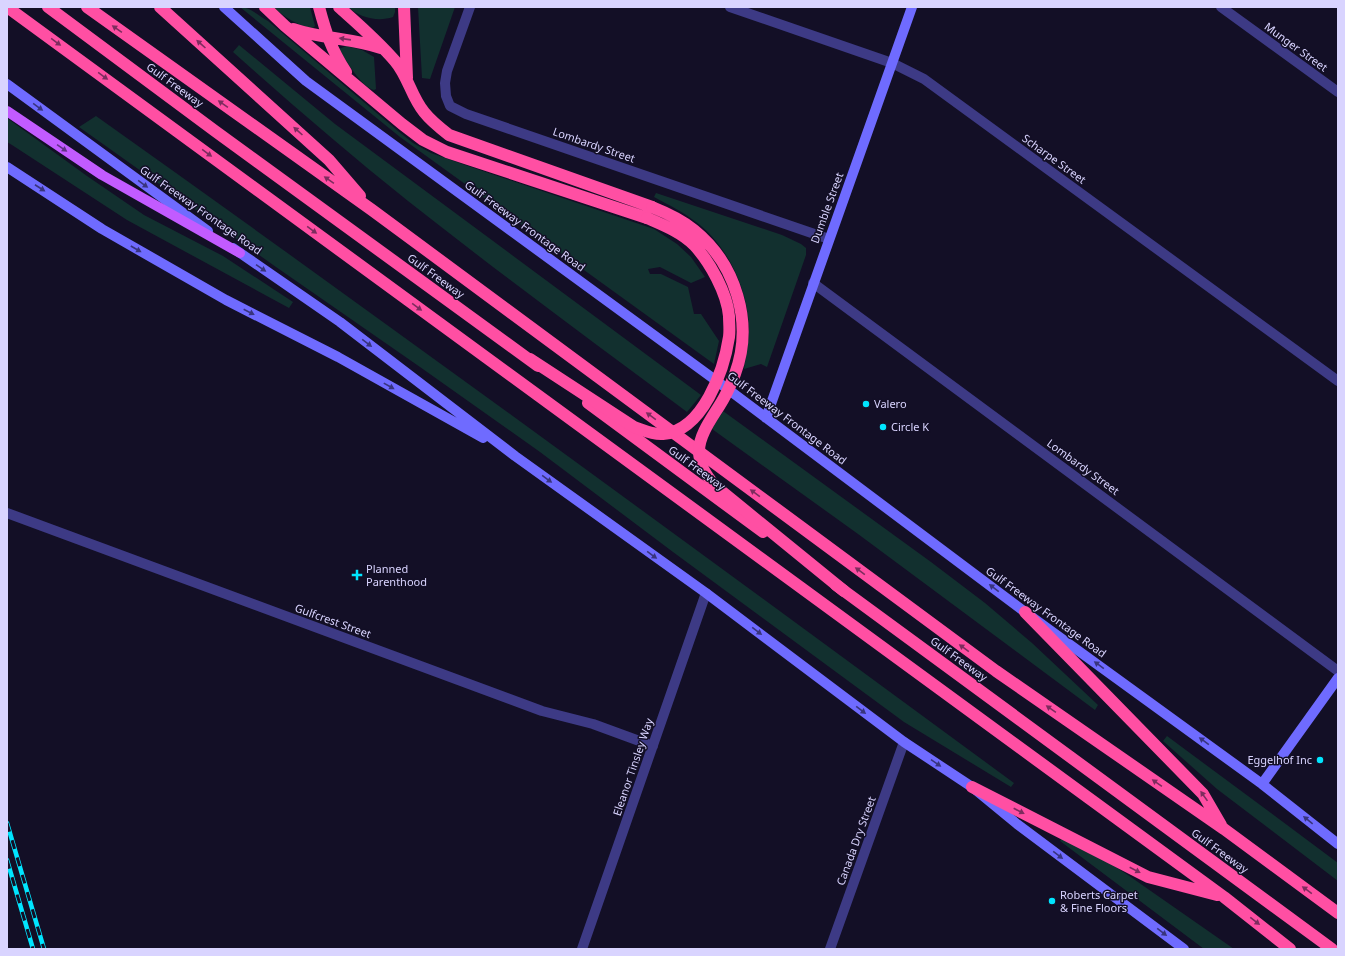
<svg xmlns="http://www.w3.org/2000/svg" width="1345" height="956" font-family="'Noto Sans',sans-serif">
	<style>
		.grass { fill: #12302f }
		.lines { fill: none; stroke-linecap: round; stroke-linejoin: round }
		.street { stroke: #3d3a85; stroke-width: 10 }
		.secondary { stroke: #6f6bff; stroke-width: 10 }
		.primary { stroke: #c25bff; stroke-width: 10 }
		.highway { stroke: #ff4fa3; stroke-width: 12 }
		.rail-casing { stroke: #00e5ff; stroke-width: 4.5 }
		.rail { stroke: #130f26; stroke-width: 3; stroke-dasharray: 9; stroke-linecap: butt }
		.highway-bridge { stroke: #ff4fa3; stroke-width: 12 }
		.oneway { fill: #7d2c5e }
		.oneway2 { fill: #38347d }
		.oneway3 { fill: #623188 }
		.poi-dot { fill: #00e5ff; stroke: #130f26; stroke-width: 1.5 }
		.labels { text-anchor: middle; stroke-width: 3; stroke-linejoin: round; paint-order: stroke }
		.street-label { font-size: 11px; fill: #d9d4ff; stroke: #130f26 }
		.poi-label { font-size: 11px; fill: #d9d4ff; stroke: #130f26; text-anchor: start }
	</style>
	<rect width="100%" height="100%" fill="#130f26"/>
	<path class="grass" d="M240 7C250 7 259 16 268 21L398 131 413 143 431 153 465 165 654 229 677 244 691 257 705 277 691 283 660 267 648 269 650 274H661L688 287 694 314H701L719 341 714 364 400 137Z
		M273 7H310L315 26 313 28C297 26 285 17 273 7Z
		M348 7H395V12L393 17C378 22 360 18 348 7Z
		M418 7H455L430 79 422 78Z
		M239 45 335 124 701 395 687 412C593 342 499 273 408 201 348 153 290 103 233 52Z
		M346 46 362 50 374 57 376 89 374 90C361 87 346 60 339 49Z
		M96 116C404 335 709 559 1014 783L1011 787 904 722 673 552 540 452 420 367 276 267 79 127Z
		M7 118 87 176 144 215 223 256 293 302 289 308 127 220 12 145 7 142Z
		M656 193 782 235 801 244 806 248V255L767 367 761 364 744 369C746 355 749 341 749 326 747 288 728 246 696 222 683 212 669 205 654 197Z
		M723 411 931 562 985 603 1032 643 1098 705 1095 710 858 534 712 429Z
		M1167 736 1279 819 1338 863V881L1217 789 1163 741Z
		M1064 835 1125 873 1234 949H1204L1060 841Z"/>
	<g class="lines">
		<path class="street" d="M470 7 447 71 445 83 446 96 450 106 466 114 829 239
			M730 7 892 63 924 79 1338 381
			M1221 7 1338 92
			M813 283 1338 671
			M7 513 542 711 593 724 653 746
			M582 949 706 593
			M830 949 904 742"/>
		<path class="secondary" d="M224 7 306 81 729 390 1025 612 1262 784 1338 844
			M7 84 208 231
			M7 167 102 229 226 300 338 357 483 438
			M233 248 340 322 515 456 706 593 904 742 972 787 1017 824 1184 949
			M766 418 912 7
			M1262 784 1338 678"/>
		<path class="primary" d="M7 111 102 175 240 253"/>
		<path class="highway" d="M7 7 1224 897 1290 949
			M48 7 215 131 538 366
			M87 7 372 210 996 671 1224 829 1338 913
			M160 7 329 160 360 196
			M265 7 285 26 402 124 423 140 447 152 647 218
			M319 7C326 33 331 49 346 72
			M339 7C358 24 378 41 395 61 408 76 411 96 424 112 431 121 440 128 449 135L652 207
			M404 7 407 78
			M293 29C322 39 352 38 381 48
			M588 403 763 532
			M836 585 1332 949
			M1025 612 1203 794 1221 825
			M972 787 1148 877 1217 895"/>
		<g class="rail-casing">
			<path id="rail" d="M7 823 44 949
				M7 860 33 949"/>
		</g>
		<use href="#rail" class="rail"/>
		<path class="highway-bridge" d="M652 207C667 213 682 220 694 230 736 264 754 323 735 374 732 381 729 389 725 396 717 412 699 432 699 451 699 465 706 475 715 486L844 591
			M530 359 634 427C643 430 653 435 663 434 703 431 724 370 729 337 730 330 729 323 729 316 727 293 710 262 694 245 681 232 663 225 647 218"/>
	</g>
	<defs><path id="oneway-solid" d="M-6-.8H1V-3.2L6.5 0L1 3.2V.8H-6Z"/></defs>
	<g class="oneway">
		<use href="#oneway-solid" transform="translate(117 29) rotate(-145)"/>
		<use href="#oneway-solid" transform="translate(345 39) rotate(-172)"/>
		<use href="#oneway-solid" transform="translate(56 42) rotate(36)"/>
		<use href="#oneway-solid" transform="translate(201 44) rotate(-138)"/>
		<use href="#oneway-solid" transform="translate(103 76) rotate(36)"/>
		<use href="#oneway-solid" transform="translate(223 104) rotate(-145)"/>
		<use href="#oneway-solid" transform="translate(298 131) rotate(-138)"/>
		<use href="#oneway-solid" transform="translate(207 153) rotate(36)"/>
		<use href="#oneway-solid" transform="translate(329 180) rotate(-145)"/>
		<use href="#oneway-solid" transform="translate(312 230) rotate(36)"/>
		<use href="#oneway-solid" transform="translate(417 307) rotate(36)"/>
		<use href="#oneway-solid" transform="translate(651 416) rotate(-144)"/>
		<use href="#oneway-solid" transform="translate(755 493) rotate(-144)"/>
		<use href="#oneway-solid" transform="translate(860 571) rotate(-144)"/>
		<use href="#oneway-solid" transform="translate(964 648) rotate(-144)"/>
		<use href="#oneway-solid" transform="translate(1051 709) rotate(-145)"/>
		<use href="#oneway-solid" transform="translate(1157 783) rotate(-145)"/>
		<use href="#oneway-solid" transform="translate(1204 796) rotate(-125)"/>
		<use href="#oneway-solid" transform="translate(1019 811) rotate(27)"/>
		<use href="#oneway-solid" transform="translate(1135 870) rotate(27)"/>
		<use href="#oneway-solid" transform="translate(1307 890) rotate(-144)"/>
		<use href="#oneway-solid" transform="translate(1255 921) rotate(38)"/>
	</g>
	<g class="oneway2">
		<use href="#oneway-solid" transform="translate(38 107) rotate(36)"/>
		<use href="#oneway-solid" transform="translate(143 184) rotate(36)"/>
		<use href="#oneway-solid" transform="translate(40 188) rotate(33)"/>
		<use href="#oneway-solid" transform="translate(136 249) rotate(30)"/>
		<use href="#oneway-solid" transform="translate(261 268) rotate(34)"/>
		<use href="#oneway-solid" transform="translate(249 312) rotate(27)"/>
		<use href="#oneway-solid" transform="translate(367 343) rotate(37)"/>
		<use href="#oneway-solid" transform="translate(389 386) rotate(29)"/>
		<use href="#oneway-solid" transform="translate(547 479) rotate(36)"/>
		<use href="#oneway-solid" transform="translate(652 555) rotate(36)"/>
		<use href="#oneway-solid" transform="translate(994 588) rotate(-143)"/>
		<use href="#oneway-solid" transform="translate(757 631) rotate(37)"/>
		<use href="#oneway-solid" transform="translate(1099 665) rotate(-144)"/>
		<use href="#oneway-solid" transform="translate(861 710) rotate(37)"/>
		<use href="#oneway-solid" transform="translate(1204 741) rotate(-144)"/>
		<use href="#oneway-solid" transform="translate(936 763) rotate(34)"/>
		<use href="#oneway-solid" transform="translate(1308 820) rotate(-141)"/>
		<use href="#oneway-solid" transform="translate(1058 855) rotate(37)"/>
		<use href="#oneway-solid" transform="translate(1162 932) rotate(37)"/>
	</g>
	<use class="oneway3" href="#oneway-solid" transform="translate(62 148) rotate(34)"/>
	<g class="poi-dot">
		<circle cx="866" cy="404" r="4"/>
		<circle cx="883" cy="427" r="4"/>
		<path d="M355 569h4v4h4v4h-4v4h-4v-4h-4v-4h4z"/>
		<circle cx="1320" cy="760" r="4"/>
		<circle cx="1052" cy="901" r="4"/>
	</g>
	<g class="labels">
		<g class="street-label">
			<text transform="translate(1296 47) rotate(36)" y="4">Munger Street</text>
			<text transform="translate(175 85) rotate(36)" y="4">Gulf Freeway</text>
			<text transform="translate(594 145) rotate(19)" y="4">Lombardy Street</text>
			<text transform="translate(1054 159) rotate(36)" y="4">Scharpe Street</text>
			<text transform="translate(827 208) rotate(-70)" y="4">Dumble Street</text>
			<text transform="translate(201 210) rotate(35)" y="4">Gulf Freeway Frontage Road</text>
			<text transform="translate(525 226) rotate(36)" y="4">Gulf Freeway Frontage Road</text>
			<text transform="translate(436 276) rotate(36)" y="4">Gulf Freeway</text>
			<text transform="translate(787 418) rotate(37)" y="4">Gulf Freeway Frontage Road</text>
			<text transform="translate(1083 467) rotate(36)" y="4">Lombardy Street</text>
			<text transform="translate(697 468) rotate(36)" y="4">Gulf Freeway</text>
			<text transform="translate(1046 612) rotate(36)" y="4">Gulf Freeway Frontage Road</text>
			<text transform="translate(333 621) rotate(20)" y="4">Gulfcrest Street</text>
			<text transform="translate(959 659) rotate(36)" y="4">Gulf Freeway</text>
			<text transform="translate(633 767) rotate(-71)" y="4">Eleanor Tinsley Way</text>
			<text transform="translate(856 841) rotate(-70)" y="4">Canada Dry Street</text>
			<text transform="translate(1220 851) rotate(36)" y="4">Gulf Freeway</text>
		</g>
		<g class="poi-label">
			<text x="874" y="408">Valero</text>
			<text x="891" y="431">Circle K</text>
			<text x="366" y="573">Planned<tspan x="366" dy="13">Parenthood</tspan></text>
			<text x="1312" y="764" text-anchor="end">Eggelhof Inc</text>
			<text x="1060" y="899">Roberts Carpet<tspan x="1060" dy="13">&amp; Fine Floors</tspan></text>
		</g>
	</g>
	<rect width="1345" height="956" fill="none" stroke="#d9d4ff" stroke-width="16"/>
</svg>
